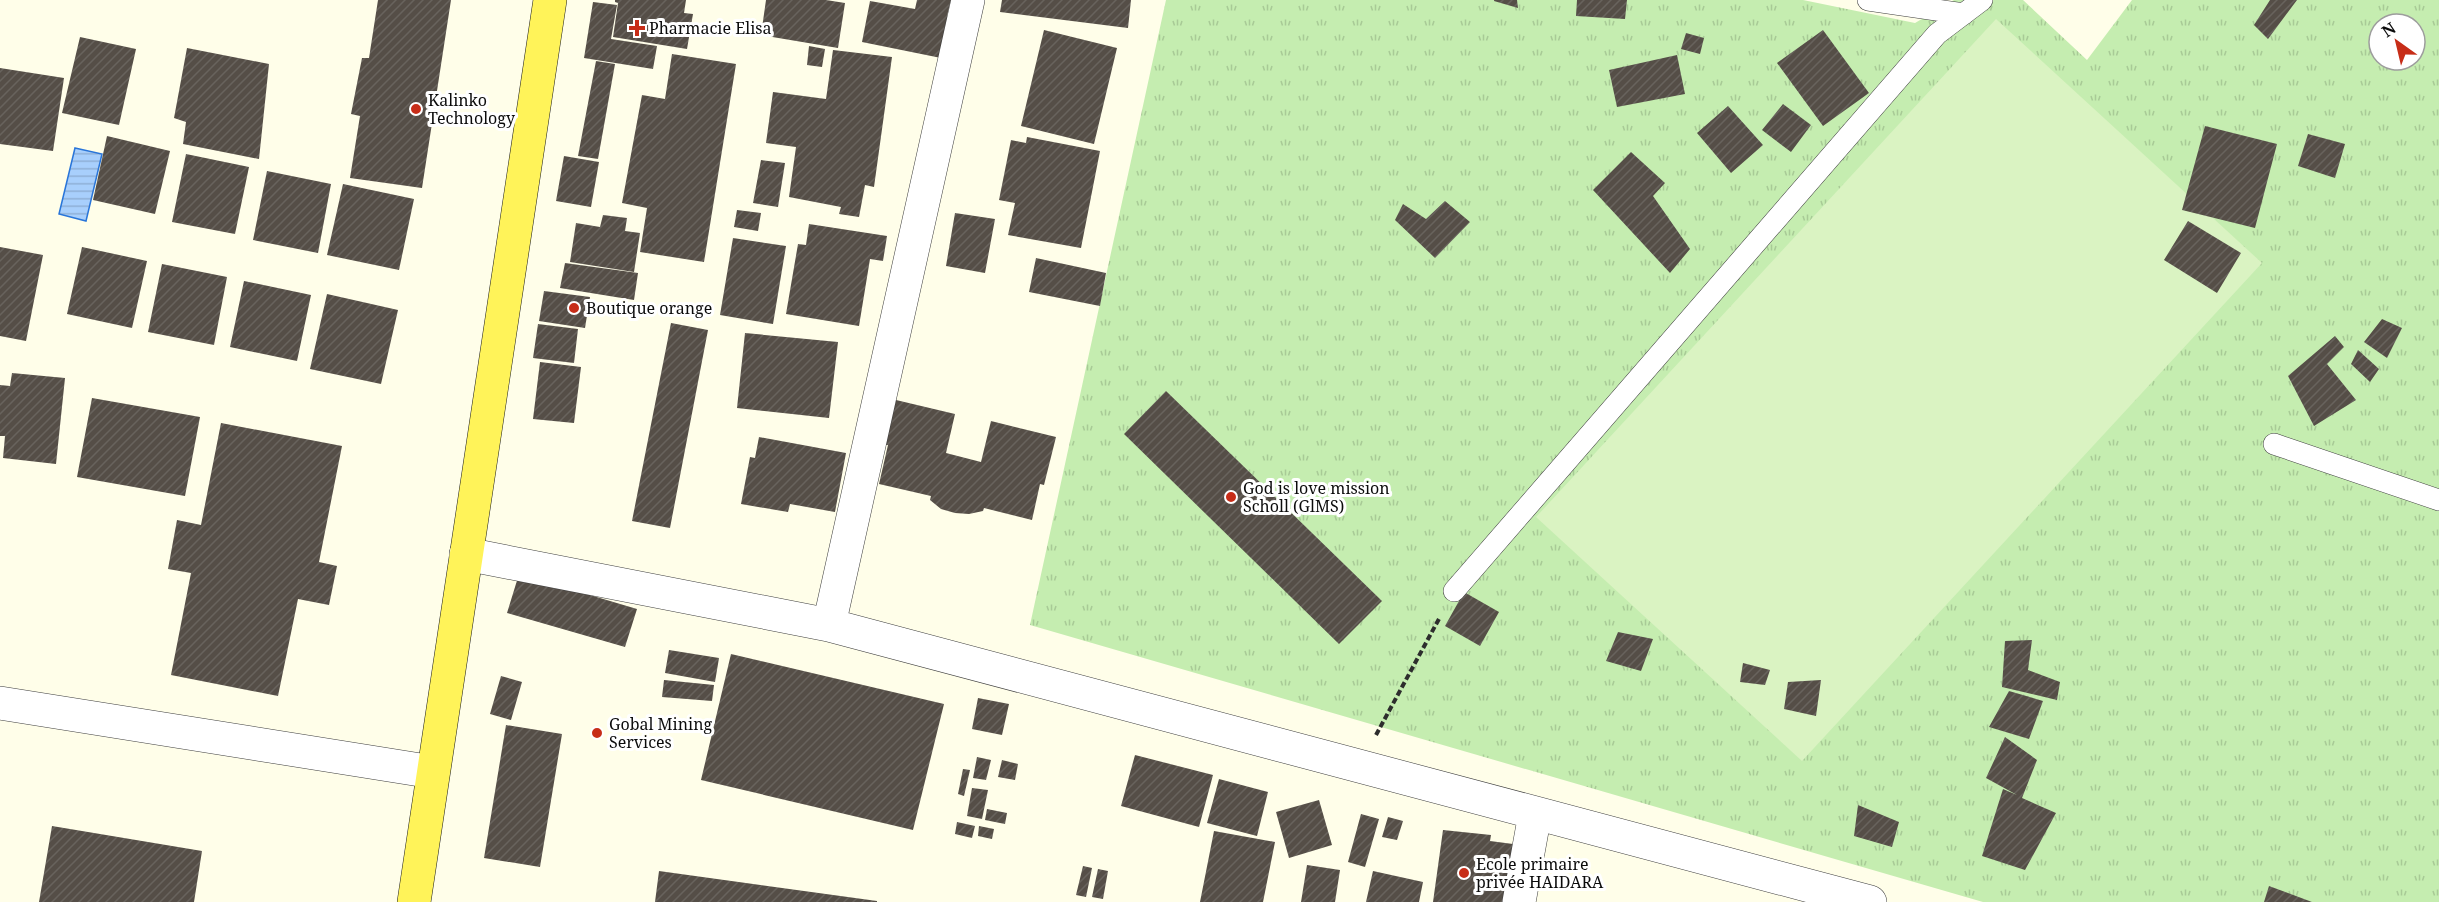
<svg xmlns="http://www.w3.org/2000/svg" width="2439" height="902" font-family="'Noto Serif',serif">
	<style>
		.grass { fill: url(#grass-tufts); fill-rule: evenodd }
		.pitch { fill: #daf3c2 }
		.water { fill: url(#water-rules); stroke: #2975d9; stroke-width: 1.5 }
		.building { fill: url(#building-hatch) }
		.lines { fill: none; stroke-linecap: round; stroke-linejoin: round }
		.lane-casing { stroke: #3e3e3e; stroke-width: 22 }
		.street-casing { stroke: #3e3e3e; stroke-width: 34 }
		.primary-casing { stroke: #1c1c1c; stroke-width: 34 }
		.path { stroke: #2d2d2d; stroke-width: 4; stroke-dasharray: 6 3; stroke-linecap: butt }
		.lane { stroke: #fff; stroke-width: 21 }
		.street { stroke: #fff; stroke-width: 33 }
		.primary { stroke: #fff359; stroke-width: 33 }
		.poi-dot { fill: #c72d18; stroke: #fff; stroke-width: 2 }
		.labels { text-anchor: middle; stroke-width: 6; stroke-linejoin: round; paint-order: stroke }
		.poi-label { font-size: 16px; fill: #0b0b0b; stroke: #fff; text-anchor: start }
	</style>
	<defs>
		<pattern id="grass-tufts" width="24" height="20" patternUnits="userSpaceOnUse" patternTransform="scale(1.5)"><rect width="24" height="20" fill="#c5edb0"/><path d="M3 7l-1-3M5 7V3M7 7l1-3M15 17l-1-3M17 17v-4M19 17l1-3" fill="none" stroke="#a8ca96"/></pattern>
		<pattern id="water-rules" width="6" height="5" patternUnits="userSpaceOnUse" patternTransform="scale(1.5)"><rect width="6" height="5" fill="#a8cffc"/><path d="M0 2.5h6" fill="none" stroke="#8fb0d7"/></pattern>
		<pattern id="building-hatch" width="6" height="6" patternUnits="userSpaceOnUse" patternTransform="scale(1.5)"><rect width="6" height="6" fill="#554e47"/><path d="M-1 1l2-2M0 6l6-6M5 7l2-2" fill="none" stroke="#68635d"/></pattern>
	</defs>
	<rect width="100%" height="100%" fill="#fffee9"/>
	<path class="grass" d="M1166 0H1803L1915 23 1954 0H2023L2087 60 2132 0H2439V902H1983L1030 625ZM2379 24H2415V60H2379Z"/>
	<path class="pitch" d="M1996 19 2262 263 1802 761 1536 517Z"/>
	<path class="water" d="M75 148 102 154 86 221 59 214Z"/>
	<path class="building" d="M378 0H451L422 188 350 178 360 116 351 114 362 58H369Z
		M615 0H686L684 13 693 14 687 49 613 37 618 3 615 2Z
		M766 0H826L845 3 838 48 761 35Z
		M917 0H951L947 16H950L941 58 862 42 870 1 915 9Z
		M1002 0H1131L1128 28 1000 12Z
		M1494 0H1517L1518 8 1494 1Z
		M1577 0H1627L1625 19 1576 16Z
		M2270 0H2297L2268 39 2254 25Z
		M593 2 617 5 611 39 657 46 653 69 584 58Z
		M1044 30 1117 48 1094 144 1021 126Z
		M1823 30 1869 93 1823 126 1777 63Z
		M1686 33 1704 38 1700 54 1681 49Z
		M80 37 136 49 119 125 62 113Z
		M809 46 825 49 822 67 807 65Z
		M187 48 269 64 259 159 183 144 186 122 174 118Z
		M833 50 892 57 874 187 865 185 859 217 839 214 841 207 789 197 796 147 766 143 773 92 826 99Z
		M672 54 736 64 704 262 640 252 647 208 622 203 642 95 665 99Z
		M1677 55 1685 94 1617 107 1609 70Z
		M596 61 615 64 598 159 578 156Z
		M0 68 64 78 53 151 0 144Z
		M1783 104 1811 125 1791 152 1762 130Z
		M1728 106 1763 145 1731 173 1697 133Z
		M2205 126 2277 144 2255 228 2182 210Z
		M2308 134 2345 144 2335 178 2298 166Z
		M107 136 170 151 155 214 93 200Z
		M1027 137 1100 151 1081 248 1008 235 1015 203 999 200 1011 140 1026 143Z
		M1631 152 1665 183 1653 196 1690 249 1670 273 1593 190Z
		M186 154 249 167 235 234 172 222Z
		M564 156 599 162 591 207 556 201Z
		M761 160 785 163 778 207 753 203Z
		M267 171 331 184 318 253 253 240Z
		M343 184 414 199 399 270 327 255Z
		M1445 201 1470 222 1435 258 1395 220 1403 204 1426 219Z
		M737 210 761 213 758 231 734 227Z
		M955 213 995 219 985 273 946 266Z
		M603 215 627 218 625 231 640 233 634 272 570 262 576 223 600 227Z
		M2188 221 2241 253 2217 293 2164 260Z
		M809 224 887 236 883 261 870 259 859 326 786 314 798 244 806 245Z
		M733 238 786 246 773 324 720 315Z
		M0 247 43 255 26 341 0 336Z
		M82 247 147 261 132 328 67 314Z
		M1036 258 1106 273 1100 306 1029 292Z
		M565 263 638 273 634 300 560 288Z
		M162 264 227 277 214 345 148 332Z
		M244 281 311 295 297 361 230 347Z
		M544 291 590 297 585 328 539 321Z
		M327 294 398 310 381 384 310 369Z
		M2382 319 2402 328 2387 358 2364 342Z
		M671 323 708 330 670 528 632 521Z
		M538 324 578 329 574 363 533 358Z
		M745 333 838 342 829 418 737 408Z
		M2335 336 2344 347 2327 364 2356 400 2314 426 2288 376Z
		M2358 350 2379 369 2370 382 2351 364Z
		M540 362 581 367 574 423 533 419Z
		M12 373 65 378 56 464 3 458 5 436H0V385L10 386Z
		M1166 391 1382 601 1339 644 1124 434Z
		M92 398 200 417 185 496 77 477Z
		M896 400 955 414 946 453 981 462 991 421 1056 437 1044 485 1040 484 1032 520 984 508 983 511 969 514 955 513 941 509 930 500 931 496 879 484 888 445H885Z
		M221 423 342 446 319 562 337 566 329 605 298 599 278 696 171 675 191 573 168 569 177 520 201 525Z
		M759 437 846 453 835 512 790 504 788 512 741 504 750 457 755 458Z
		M519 574 637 609 625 647 507 613Z
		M1464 592 1499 612 1480 646 1445 626Z
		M1618 632 1653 639 1641 671 1606 661Z
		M2032 640 2028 670 2060 682 2057 700 2002 687 2005 641Z
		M669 650 719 658 715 682 665 673Z
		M731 654 944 704 913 830 701 780Z
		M1743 663 1770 670 1765 685 1740 682Z
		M501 676 522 682 511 720 490 714Z
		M664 680 714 685 712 701 662 697Z
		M1821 680 1816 716 1784 709 1788 682Z
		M2009 691 2043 701 2029 739 1989 727Z
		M978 698 1009 704 1002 735 972 729Z
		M506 725 562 734 540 867 484 858Z
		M2005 737 2037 760 2022 798 2056 813 2025 870 1982 856 2003 789 2017 795 1986 778Z
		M1135 755 1213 775 1199 827 1121 806Z
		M977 757 991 760 986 780 973 778Z
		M1002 760 1018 764 1015 780 998 777Z
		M963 769 970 770 964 796 958 794Z
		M1219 779 1268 792 1257 836 1207 823Z
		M972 788 988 790 982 819 967 816Z
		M1319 800 1332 845 1289 858 1276 812Z
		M1858 805 1899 822 1892 847 1854 836Z
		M987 809 1007 813 1005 824 985 820Z
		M1361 814 1379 819 1365 867 1348 862Z
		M1388 817 1403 821 1397 840 1382 837Z
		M957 822 975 826 972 838 955 834Z
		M52 826 202 851 194 902H39Z
		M979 826 994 829 992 839 978 836Z
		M1443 830 1491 835 1490 841 1513 844 1505 902H1433Z
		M1214 831 1275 842 1263 902H1200Z
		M1307 865 1340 870 1335 902H1301Z
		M1083 866 1092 868 1086 897 1076 895Z
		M1098 869 1108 871 1103 899 1092 897Z
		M659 871 877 901V902H655Z
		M1373 871 1423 882 1419 902H1366Z
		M2269 886 2312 902H2264Z"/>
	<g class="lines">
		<g class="lane-casing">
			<path id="lane" d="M1868 0 1964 14
				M2274 444 2439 500
				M1454 591 1937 34 1982 0"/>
		</g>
		<g class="street-casing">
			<path id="street" d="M466 554 829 625 1870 902
				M829 625 968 0
				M0 703 433 772
				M1519 902 1535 814"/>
		</g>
		<g class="primary-casing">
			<path id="primary" d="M414 902 550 0"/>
		</g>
		<path class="path" d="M1376 735 1440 617"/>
		<use href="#lane" class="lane"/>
		<use href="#street" class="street"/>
		<use href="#primary" class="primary"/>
	</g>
	<g class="poi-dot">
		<path d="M634 19h6v6h6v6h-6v6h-6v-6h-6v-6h6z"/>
		<circle cx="416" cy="109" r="6"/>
		<circle cx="574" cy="308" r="6"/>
		<circle cx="1231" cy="497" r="6"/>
		<circle cx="597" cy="733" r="6"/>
		<circle cx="1464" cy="873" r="6"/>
	</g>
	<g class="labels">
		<g class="poi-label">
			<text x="649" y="34">Pharmacie Elisa</text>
			<text x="428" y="106">Kalinko<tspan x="428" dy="18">Technology</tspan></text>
			<text x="586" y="314">Boutique orange</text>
			<text x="1243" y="494">God is love mission<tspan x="1243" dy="18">Scholl (GlMS)</tspan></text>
			<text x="609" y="730">Gobal Mining<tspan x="609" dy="18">Services</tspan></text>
			<text x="1476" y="870">Ecole primaire<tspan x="1476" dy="18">privée HAIDARA</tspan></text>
		</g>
	</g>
	<g transform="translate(2397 42) rotate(326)"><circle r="28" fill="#ffffff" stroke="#9d9d9d" stroke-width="1.5"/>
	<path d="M0-4.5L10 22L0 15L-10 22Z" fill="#c72d18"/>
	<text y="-9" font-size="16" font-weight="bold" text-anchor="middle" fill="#0b0b0b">N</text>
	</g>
</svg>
